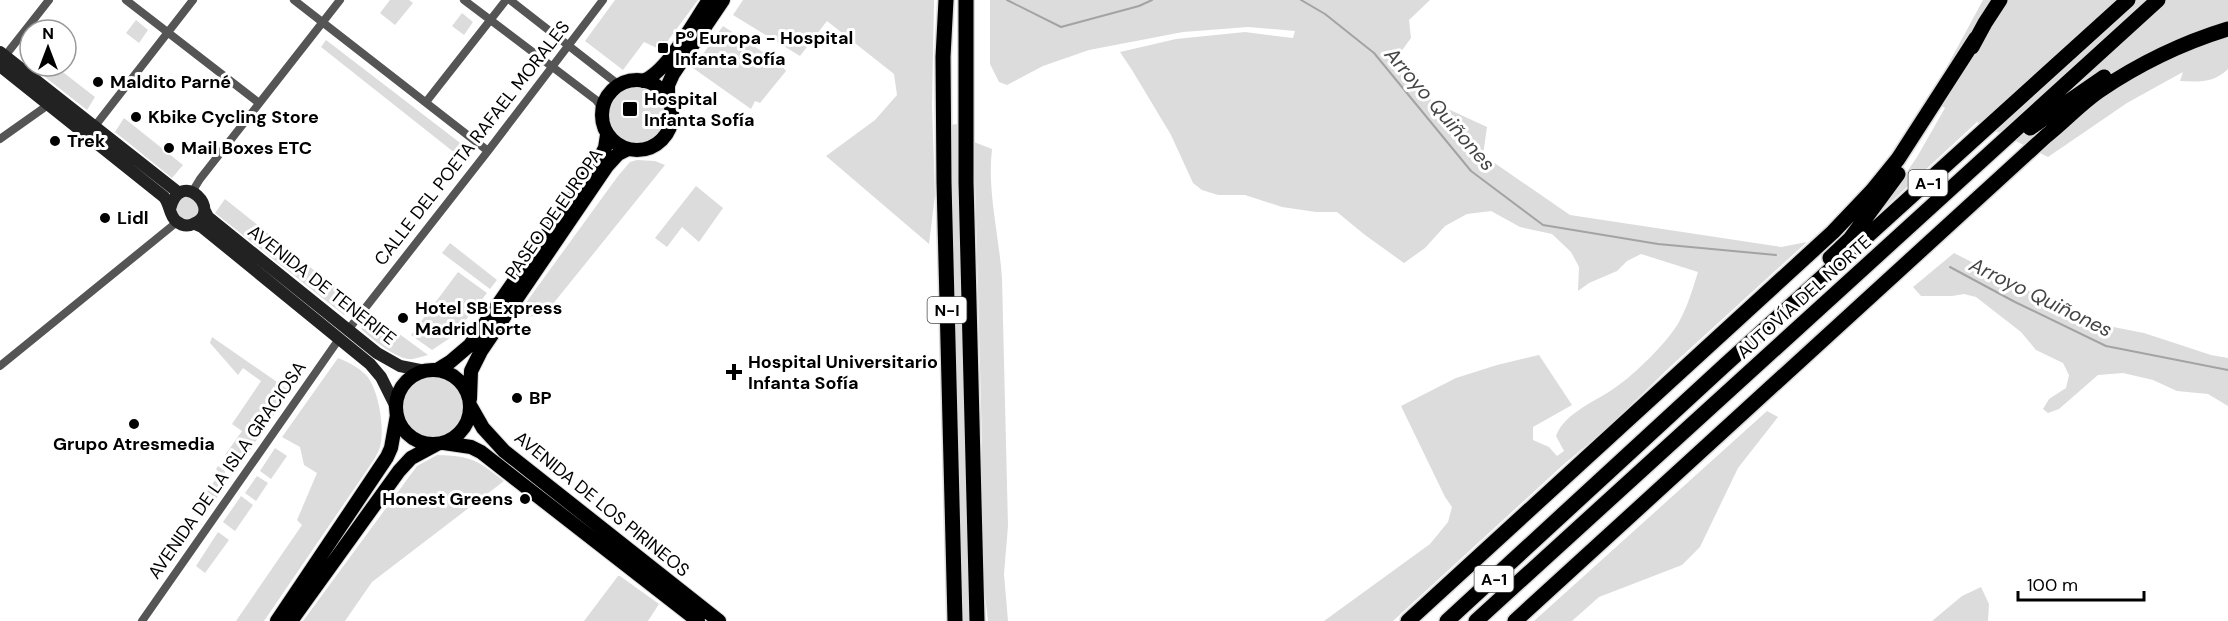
<svg xmlns="http://www.w3.org/2000/svg" width="2228" height="621" font-family="'DM Sans',sans-serif">
	<style>
		.green { fill: #dcdcdc }
		.lines { fill: none; stroke-linecap: round; stroke-linejoin: round }
		.stream { stroke: #a3a3a3; stroke-width: 2 }
		.primary-casing { stroke: #dbdbdb; stroke-width: 16 }
		.highway-casing { stroke: #dbdbdb; stroke-width: 18 }
		.street { stroke: #555; stroke-width: 8 }
		.secondary { stroke: #222; stroke-width: 12 }
		.primary { stroke: #000; stroke-width: 14 }
		.highway { stroke: #000; stroke-width: 15 }
		.poi-dot { fill: #000; stroke: #fff; stroke-width: 2 }
		.labels { text-anchor: middle; stroke-width: 6; stroke-linejoin: round; paint-order: stroke }
		.shield { fill: #fff; stroke: #4c4c4c; stroke-width: 1.5 }
		.shield-label { font-size: 16px; font-weight: bold; fill: #000 }
		.poi-label { font-size: 18px; font-weight: bold; fill: #000; stroke: #fff; text-anchor: start }
		.street-label { font-size: 18px; fill: #000; stroke: #fff }
		.water-label { font-size: 20px; font-style: italic; fill: #444; stroke: #fff }
	</style>
	<rect width="100%" height="100%" fill="#fff"/>
	<path class="green" d="M390 0H409L413 3 395 25 380 13Z
		M615 0H698L661 50 644 42 623 70 585 41Z
		M743 0H934L932 106 935 195 929 244 826 156 875 120 897 95 894 74 827 21 800 56 733 15Z
		M990 0H1430L1409 20 1411 38 1400 53 1399 62 1433 102 1487 127 1483 155 1570 215 1781 247 1807 242 1671 366 1607 428 1563 465 1393 621H1324L1430 544 1448 522 1452 507 1445 497 1401 406 1456 378 1497 365 1539 355 1572 405 1533 427V440L1549 447 1557 456 1564 451 1556 436C1565 412 1597 401 1616 387 1635 374 1670 340 1680 320 1688 305 1693 288 1698 272L1641 254 1627 261 1617 271 1589 283 1578 291 1579 267 1571 252 1552 234 1520 227 1491 211 1467 214 1445 226 1425 248 1404 263 1365 235 1337 212H1316L1282 207 1245 195H1218L1202 190 1193 183 1171 135 1132 70 1120 52 1176 39 1245 32 1293 38 1295 31 1248 27 1183 32 1089 50 1043 66 1007 85 999 82 990 64Z
		M1983 0H2228V69C2214 83 2199 82 2180 81L2183 72 2127 103 2048 157 1977 122 1879 213 1917 157 1945 108 1930 98Z
		M462 13 473 22 464 35 452 26Z
		M136 20 148 30 139 43 126 33Z
		M723 26 781 64 786 71 760 103 755 101 751 109 693 68Z
		M326 40 472 152 465 161 321 47Z
		M31 66H55L95 97 87 110Z
		M609 115a28 28 0 1 1 56 0a28 28 0 1 1-56 0Z
		M124 118 183 165 172 178 115 132Z
		M958 124 971 621H960L949 125Z
		M974 142 992 149C987 191 999 235 1002 278L1008 526 1004 574 1008 621H988L982 568V442Z
		M637 160 655 161 665 165 544 315 527 317 525 304 618 176 630 162Z
		M696 186 723 208 699 242 682 227 667 247 655 238Z
		M176 208a12 12 0 1 1 24 0a12 12 0 1 1-24 0Z
		M225 199 355 303 344 315 215 213Z
		M450 243 497 280 490 289 442 253Z
		M1954 253 2023 288 2103 325 2144 333 2211 355 2228 358V406L2208 394 2177 391 2153 380 2123 373 2098 375 2059 409 2048 413 2043 409 2049 399 2066 388 2069 375 2063 363 2036 350 2021 332 1976 297 1964 294 1952 296H1921L1913 287Z
		M458 272 487 293 453 336 432 350 411 335Z
		M372 314 428 355C423 356 418 358 413 359 398 361 372 339 361 329Z
		M212 337 290 391 245 457 230 465 229 464 231 459 225 455 242 431 232 424 261 381 243 368 238 375 210 343Z
		M338 358C348 362 358 367 366 375 379 389 386 432 379 450 376 457 371 464 367 470L264 621H236L302 525 297 520 317 473 304 465 300 447 282 437Z
		M402 407a32 32 0 1 1 64 0a32 32 0 1 1-64 0Z
		M1767 411 1778 417 1738 468 1700 547 1682 565 1599 597 1572 621H1534Z
		M275 448 287 456 271 479 260 471Z
		M437 455C472 456 477 460 504 481L372 582 345 621H303L417 466Z
		M218 466 225 471 223 489 205 515 195 509 220 473 216 469Z
		M257 476 268 483 256 501 245 493Z
		M241 496 253 505 235 531 223 522Z
		M218 532 229 540 205 573 196 566Z
		M618 576H620L659 604 648 621H584Z
		M1981 587 1989 604 1988 621H1932L1962 596Z"/>
	<g class="lines">
		<path class="stream" d="M1007 0 1061 27 1139 6 1152 0
			M1301 0 1325 14 1374 53 1471 171 1543 225 1658 244 1776 255
			M1950 267 2015 302 2106 346 2228 370"/>
		<g class="primary-casing">
			<path id="primary" d="M602 115a35 35 0 1 1 70 0a35 35 0 1 1-70 0Z
				M643 81C668 71 693 23 709 0
				M668 100V85L673 74 723 0
				M396 407a37 37 0 1 1 74 0a37 37 0 1 1-74 0Z
				M437 370 450 362 470 345 599 159 605 148 607 135
				M470 399 471 371 481 351 607 166 618 154 628 149
				M471 407 483 428 504 451 719 621
				M444 443 471 447 481 452 698 621
				M277 621 387 457 391 448 397 415
				M291 621 399 471 411 458 437 444"/>
		</g>
		<g class="highway-casing">
			<path id="highway" d="M946 0 943 57 944 182 955 621
				M966 0V182L977 621
				M1972 47 1985 23 2000 0
				M2030 128 2104 77
				M1830 258 1850 239 1898 174
				M1408 621 1833 232 1872 191 1898 159 1976 38
				M1447 621 1725 365 2128 0
				M1476 621 2158 0
				M1515 621 2046 136C2064 122 2080 104 2099 91 2139 64 2182 43 2228 29"/>
		</g>
		<path class="street" d="M126 0 259 103
			M294 0 488 151
			M464 0 596 100 602 108
			M510 0 619 85
			M5 56 49 0
			M426 102 506 0
			M95 126 193 0
			M0 139 48 105
			M192 192 200 179 340 0
			M348 330 488 151 603 0
			M0 366 177 222
			M142 621 339 339"/>
		<path class="secondary" d="M0 52 179 193
			M0 66 164 197C170 204 169 215 176 221 181 225 187 227 193 224 225 213 181 165 170 209
			M205 211 208 217 377 353 400 366 425 371
			M195 224 202 227 370 364 381 377 396 407"/>
		<use href="#primary" class="primary"/>
		<use href="#highway" class="highway"/>
	</g>
	<g class="poi-dot">
		<rect x="657" y="42" width="12" height="12" rx="3"/>
		<circle cx="98" cy="82" r="6"/>
		<rect x="622" y="101" width="16" height="16" rx="3"/>
		<circle cx="136" cy="117" r="6"/>
		<circle cx="55" cy="141" r="6"/>
		<circle cx="169" cy="148" r="6"/>
		<circle cx="105" cy="218" r="6"/>
		<circle cx="403" cy="318" r="6"/>
		<path d="M731 363h6v6h6v6h-6v6h-6v-6h-6v-6h6z"/>
		<circle cx="517" cy="398" r="6"/>
		<circle cx="134" cy="424" r="6"/>
		<circle cx="525" cy="499" r="6"/>
	</g>
	<g class="labels">
		<g class="shield">
			<rect x="1908.5" y="170" width="39" height="26" rx="4.5"/>
			<rect x="927.5" y="297" width="39" height="26" rx="4.5"/>
			<rect x="1474.5" y="566" width="39" height="26" rx="4.5"/>
		</g>
		<g class="shield-label">
			<text x="1928" y="189">A-1</text>
			<text x="947" y="316">N-I</text>
			<text x="1494" y="585">A-1</text>
		</g>
		<g class="poi-label">
			<text x="675" y="44">Pº Europa - Hospital<tspan x="675" dy="21">Infanta Sofía</tspan></text>
			<text x="110" y="88">Maldito Parné</text>
			<text x="644" y="105">Hospital<tspan x="644" dy="21">Infanta Sofía</tspan></text>
			<text x="148" y="123">Kbike Cycling Store</text>
			<text x="67" y="147">Trek</text>
			<text x="181" y="154">Mail Boxes ETC</text>
			<text x="117" y="224">Lidl</text>
			<text x="415" y="314">Hotel SB Express<tspan x="415" dy="21">Madrid Norte</tspan></text>
			<text x="748" y="368">Hospital Universitario<tspan x="748" dy="21">Infanta Sofía</tspan></text>
			<text x="529" y="404">BP</text>
			<text x="134" y="450" text-anchor="middle">Grupo Atresmedia</text>
			<text x="513" y="505" text-anchor="end">Honest Greens</text>
		</g>
		<g class="street-label">
			<text transform="translate(472 143) rotate(-52)" y="6">CALLE DEL POETA RAFAEL MORALES</text>
			<text transform="translate(554 214) rotate(-55)" y="6">PASEO DE EUROPA</text>
			<text transform="translate(322 285) rotate(38)" y="6">AVENIDA DE TENERIFE</text>
			<text transform="translate(1804 297) rotate(-42)" y="6">AUTOVÍA DEL NORTE</text>
			<text transform="translate(227 470) rotate(-55)" y="6">AVENIDA DE LA ISLA GRACIOSA</text>
			<text transform="translate(602 504) rotate(39)" y="6">AVENIDA DE LOS PIRINEOS</text>
		</g>
		<g class="water-label">
			<text transform="translate(1440 109) rotate(49)" y="7">Arroyo Quiñones</text>
			<text transform="translate(2041 297) rotate(26)" y="7">Arroyo Quiñones</text>
		</g>
	</g>
	<g transform="translate(48 48)"><circle r="28" fill="#ffffff" stroke="#999999" stroke-width="1.5"/>
	<path d="M0-4.5L10 22L0 15L-10 22Z" fill="#000000"/>
	<text y="-9" font-size="16" font-weight="bold" text-anchor="middle" fill="#000000">N</text>
	</g>
	<path d="M2018 591v9h126v-9" fill="none" stroke="#000000" stroke-width="3"/>
	<text x="2027" y="591" font-size="18" fill="#000000" stroke="#ffffff" stroke-width="4.5" paint-order="stroke">100 m</text>
</svg>
